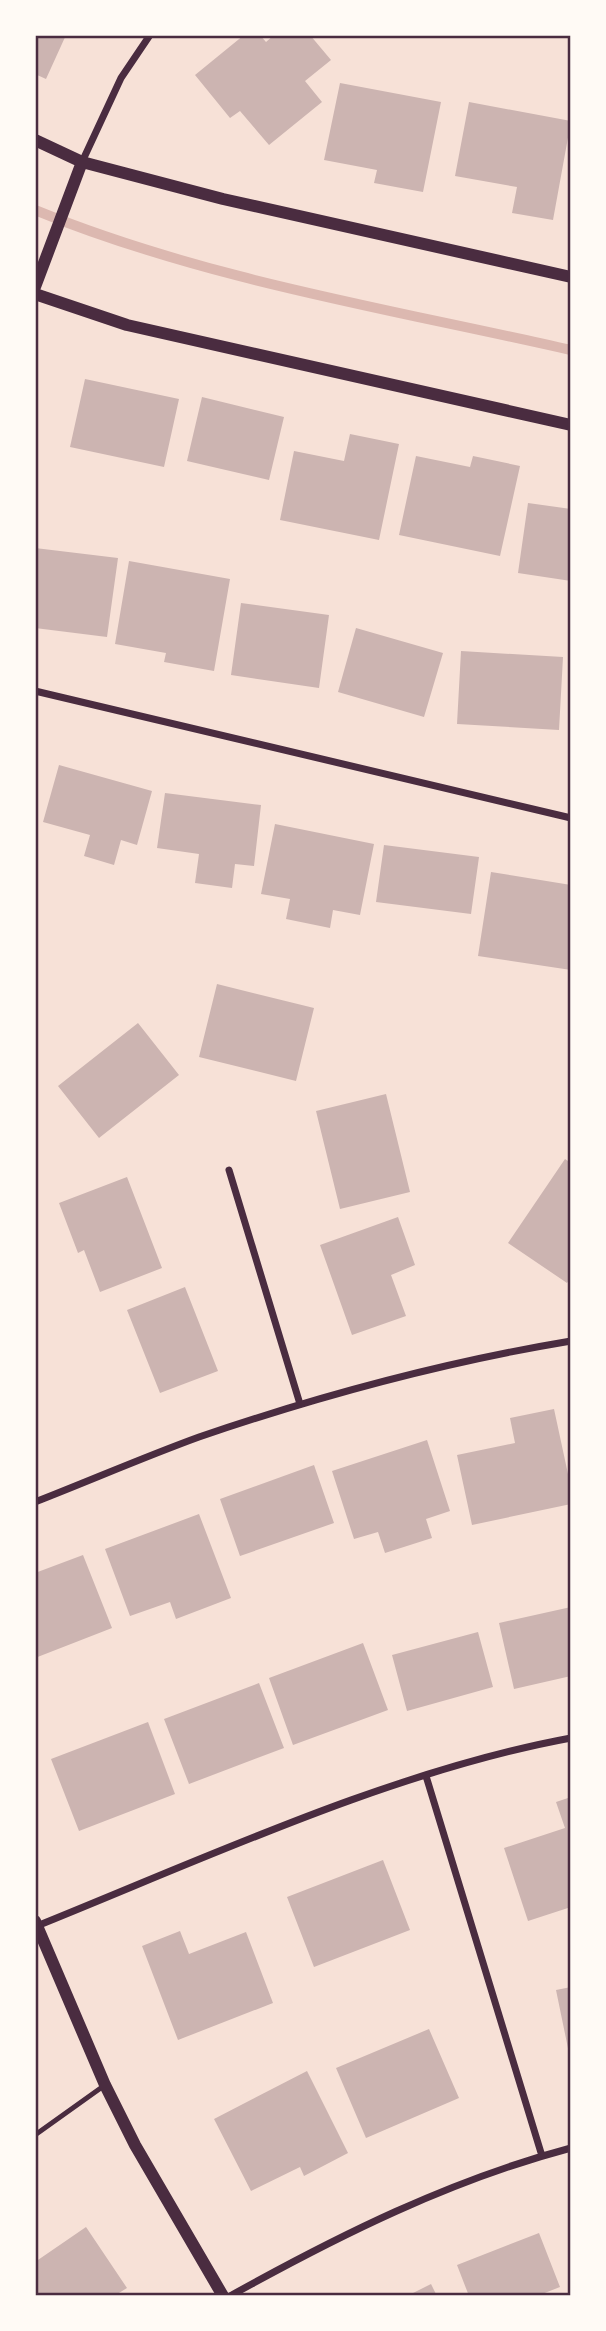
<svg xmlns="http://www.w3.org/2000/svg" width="606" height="2331" font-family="'Work Sans',sans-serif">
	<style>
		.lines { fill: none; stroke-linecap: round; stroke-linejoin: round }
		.stream { stroke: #dcb8b0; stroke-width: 10 }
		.building { fill: #ccb4b1 }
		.service { stroke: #4a2c40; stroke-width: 5 }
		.minor { stroke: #4a2c40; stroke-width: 7 }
		.tertiary { stroke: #4a2c40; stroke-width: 12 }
		.neatline { fill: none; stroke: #4a2c40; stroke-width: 2.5 }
	</style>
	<rect width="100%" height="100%" fill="#f7e1d7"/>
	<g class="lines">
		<path class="stream" d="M35 210C206 280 391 309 571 350"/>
	</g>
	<path class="building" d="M35 35H66L46 79 35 74Z
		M244 35H260L266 42 274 35H310L331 60 305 81 322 102 269 145 240 111 230 118 195 75Z
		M340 83 441 102 423 192 374 183 377 170 324 160Z
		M469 102 571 121 553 220 512 213 517 187 455 176Z
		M85 379 179 399 164 467 70 447Z
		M202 397 284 417 269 480 187 461Z
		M350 434 399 444 379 540 280 520 294 451 344 461Z
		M416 456 470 467 473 456 520 466 500 556 399 535Z
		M528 503 571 509V581L518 573Z
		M35 548 118 558 107 637 35 628Z
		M129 561 230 579 214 671 164 662 166 653 115 644Z
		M241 603 329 615 319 688 231 675Z
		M356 628 443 653 424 717 338 692Z
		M461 651 563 657 559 730 457 724Z
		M59 765 152 791 137 845 121 840 114 865 84 856 90 835 43 822Z
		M165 793 261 805 254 866 235 864 232 888 195 883 199 854 157 848Z
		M275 824 374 844 360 915 333 910 330 928 286 919 290 899 261 894Z
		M384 845 479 857 471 914 376 902Z
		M491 872 571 885V970L478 956Z
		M217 984 314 1008 296 1081 199 1057Z
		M138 1023 179 1075 99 1138 58 1086Z
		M386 1094 410 1192 340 1209 316 1111Z
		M565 1159 571 1163V1277L567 1283 508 1243Z
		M127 1177 162 1268 100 1292 84 1250 78 1253 59 1203Z
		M398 1217 415 1265 391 1275 406 1316 352 1335 320 1245Z
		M185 1287 218 1371 160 1393 127 1310Z
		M554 1409 571 1488V1504L472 1525 457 1455 515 1443 510 1418Z
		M427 1440 450 1511 426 1519 432 1538 385 1553 378 1532 354 1539 332 1471Z
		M314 1465 334 1523 240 1556 220 1499Z
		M199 1514 231 1598 176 1619 170 1602 130 1616 105 1549Z
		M83 1555 112 1628 35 1658V1573Z
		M571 1607V1676L514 1689 499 1623Z
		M478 1632 493 1687 407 1711 392 1655Z
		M363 1643 388 1710 293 1745 269 1678Z
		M259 1683 284 1748 189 1784 164 1719Z
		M148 1722 175 1794 79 1831 51 1759Z
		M571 1797V1907L528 1921 504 1848 565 1828 556 1802Z
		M383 1860 410 1930 314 1967 287 1897Z
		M180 1931 189 1954 246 1932 273 2003 178 2040 142 1946Z
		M571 1987V2058H570L556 1990Z
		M429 2029 459 2098 366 2138 336 2068Z
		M307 2071 348 2153 304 2176 300 2167 251 2191 214 2119Z
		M86 2227 127 2288 114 2296H35V2262Z
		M539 2233 560 2287 537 2296H469L457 2265Z
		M431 2284 437 2296H407Z"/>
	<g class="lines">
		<path class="service" d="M35 2135 105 2085"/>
		<path class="minor" d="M82 162 121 78 150 35
			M35 691 571 818
			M229 1170 300 1404
			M35 1502C89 1481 144 1457 199 1437 319 1396 445 1362 571 1341
			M426 1776 542 2156
			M37 1926C206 1858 392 1771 571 1738
			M230 2296C338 2236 450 2180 571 2148"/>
		<path class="tertiary" d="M35 140 82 162 223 199 571 277
			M35 287 82 162
			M35 294 127 325 571 425
			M35 1921 105 2085 135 2145 223 2296"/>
	</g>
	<rect width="606" height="2331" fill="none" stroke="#fffaf5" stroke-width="74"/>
	<rect x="37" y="37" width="532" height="2257" class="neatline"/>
</svg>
